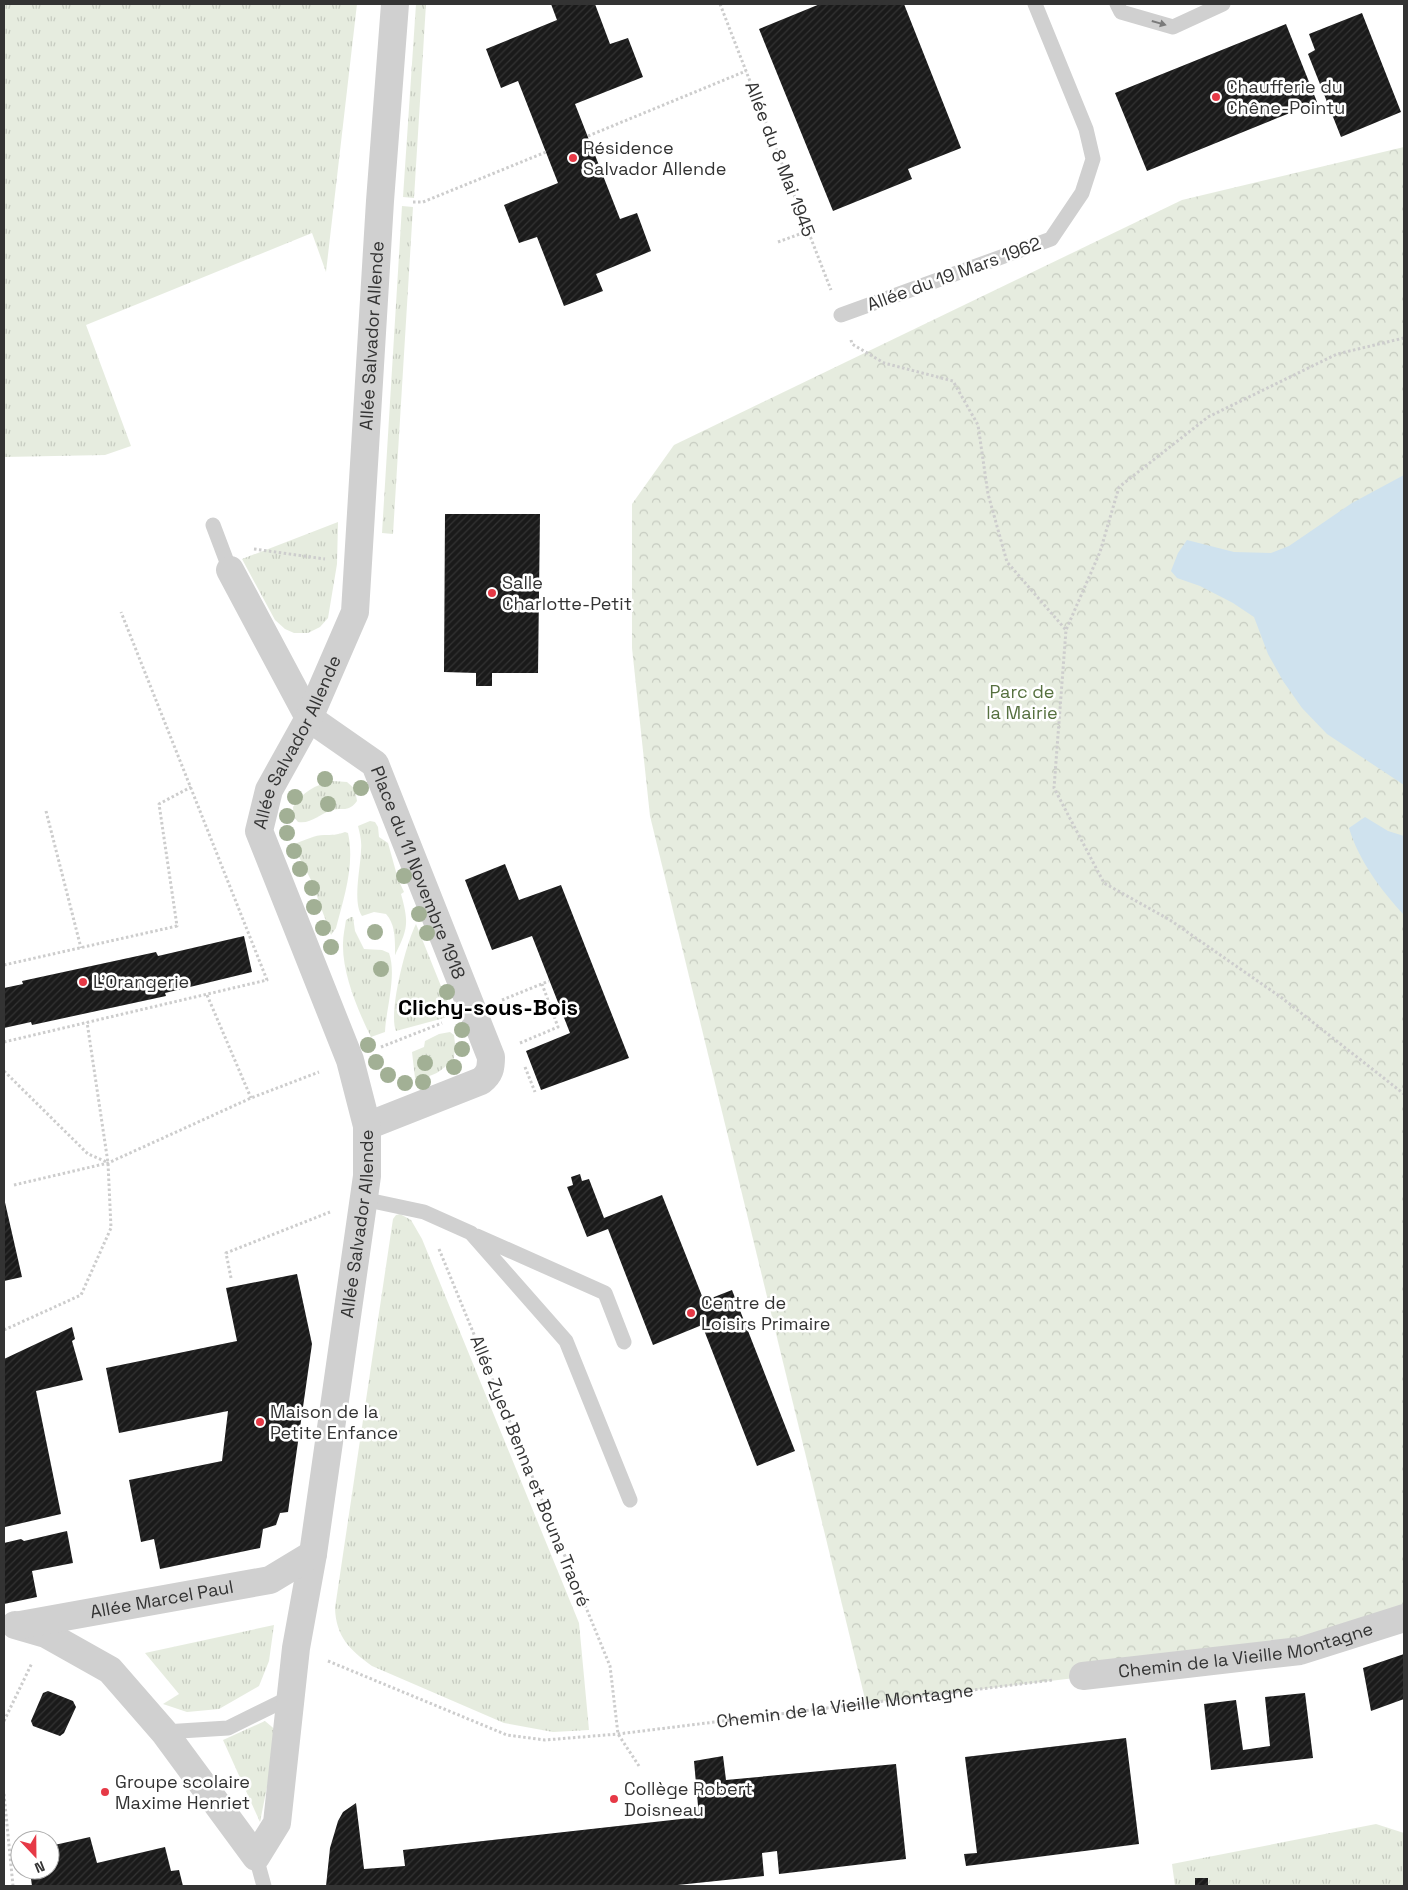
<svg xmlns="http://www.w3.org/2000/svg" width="1408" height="1890" font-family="'Space Grotesk',sans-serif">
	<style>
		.grass { fill: url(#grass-tufts) }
		.forest { fill: url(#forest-crowns) }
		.water { fill: #cfe2ee }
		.building { fill: url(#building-hatch) }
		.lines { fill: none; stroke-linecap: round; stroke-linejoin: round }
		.path { stroke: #cdcdcd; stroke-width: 3; stroke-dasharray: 2.5 2.5; stroke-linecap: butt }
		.service { stroke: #d0d0d0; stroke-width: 15 }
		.minor { stroke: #d0d0d0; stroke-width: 28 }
		.tree { fill: #a2b095 }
		.oneway { fill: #7a7a7a }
		.poi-dot { fill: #e63946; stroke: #fff; stroke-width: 2 }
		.labels { text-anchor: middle; stroke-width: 5; stroke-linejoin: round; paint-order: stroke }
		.poi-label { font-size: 18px; fill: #333; stroke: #fff; text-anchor: start }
		.street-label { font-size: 18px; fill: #333; stroke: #fff }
		.park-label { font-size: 18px; fill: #56703f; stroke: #fff }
		.district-label { font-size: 22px; font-weight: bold; fill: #000; stroke: #fff }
	</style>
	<defs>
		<pattern id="grass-tufts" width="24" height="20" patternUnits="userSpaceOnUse" patternTransform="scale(1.25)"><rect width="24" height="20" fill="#e6ecdf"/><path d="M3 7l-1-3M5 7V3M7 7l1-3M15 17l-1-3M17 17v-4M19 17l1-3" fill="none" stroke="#c6cbc0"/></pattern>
		<pattern id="forest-crowns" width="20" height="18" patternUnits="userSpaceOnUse" patternTransform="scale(1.25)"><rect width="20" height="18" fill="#e6ecdf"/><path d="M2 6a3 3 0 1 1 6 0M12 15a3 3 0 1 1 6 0" fill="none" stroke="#c6cbc0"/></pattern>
		<pattern id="building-hatch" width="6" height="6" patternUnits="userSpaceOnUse" patternTransform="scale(1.25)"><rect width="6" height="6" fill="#1a1a1a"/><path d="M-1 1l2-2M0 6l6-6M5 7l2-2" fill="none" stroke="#333"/></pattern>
	</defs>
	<rect width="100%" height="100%" fill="#fff"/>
	<path class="grass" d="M4 4H357L326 272 312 233 86 325 131 446 105 455 4 457Z
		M416 4H426L414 198 403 197Z
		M402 206 413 207 393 534 382 533Z
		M338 522 337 564 328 618 320 627 308 633H294L285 629 275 620 242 559Z
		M333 781 347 782 355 789 357 801C348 813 343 807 332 810 319 814 312 824 298 822L294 817 293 807C303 792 314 785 333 781Z
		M370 821 375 822 378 827 379 837 388 843 398 879 404 892 401 894C409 923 408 929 395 955 395 941 396 925 386 914L374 912 362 916C352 902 361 866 361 850 362 842 360 834 358 826Z
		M345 832 348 833C355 865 344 897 336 928L331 935 311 880 299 857 297 843C305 840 315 835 324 835 332 835 337 835 345 832Z
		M351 917H353L355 931 364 949 382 950 389 953C397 975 386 1009 385 1032L371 1037C358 1011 342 973 343 943 343 936 345 927 346 920Z
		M416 924 451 1011 444 1018 396 1031C388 1013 406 943 416 924Z
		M450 1032 454 1035 455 1044 454 1058C442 1071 433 1078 415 1078L412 1052 424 1047 425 1041 439 1034Z
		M400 1214 411 1220 422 1239 579 1623 589 1730 553 1732 504 1723 372 1666C350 1650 336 1637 335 1608L393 1219 396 1215Z
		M274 1625 269 1661 259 1686 219 1709 187 1712 163 1704 179 1694 145 1653Z
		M265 1721 278 1732 260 1822 223 1740Z
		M1376 1824 1404 1833V1886H1175L1172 1864Z"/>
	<path class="forest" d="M1404 147V1618L1159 1668 866 1703 650 816 632 648V504L674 445 1182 200Z"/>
	<path class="water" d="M1404 475V785L1327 734 1302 708 1283 681 1268 654 1254 617 1233 603 1200 586 1177 578 1171 571 1178 553 1187 540 1234 552 1271 553 1289 546 1352 503Z
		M1365 817 1388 831 1404 836V915C1381 890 1359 861 1349 828Z"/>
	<path class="building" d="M551 4H595L610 44 628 38 643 77 575 104 620 219 637 213 651 251 596 274 603 291 564 306 537 237 519 243 504 205 558 183 518 81 501 88 486 49 557 20Z
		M820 4H904L961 148 908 169 912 179 833 211 759 29Z
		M1362 13 1401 112 1341 137 1308 54 1315 50 1309 34Z
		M1286 24 1317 102 1147 171 1115 93Z
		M445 514H540L538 673H492V686H476V673L444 672Z
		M505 864 519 900 561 885 629 1058 541 1090 526 1051 570 1033 532 936 492 950 465 880Z
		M244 936 252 972 165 993 166 996 32 1025 31 1022 4 1028V988L23 984 22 981 156 952 158 956Z
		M580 1174 582 1181 589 1179 604 1218 662 1195 704 1301 732 1290 795 1451 757 1466 702 1325 653 1345 608 1229 587 1237 567 1187 573 1185 571 1177Z
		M4 1198 22 1277 4 1281Z
		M297 1274 312 1344 288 1512 280 1513 276 1525 263 1529 260 1548 160 1569 154 1539 141 1542 129 1480 222 1461 228 1411 119 1433 106 1368 237 1341 226 1288Z
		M72 1327 75 1339 72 1341 83 1380 36 1391 61 1514 5 1527 4 1522V1359Z
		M67 1531 73 1563 32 1571 37 1597 4 1604V1543L21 1539 24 1541Z
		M1404 1654V1699L1371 1711 1363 1668Z
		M48 1691 73 1701 76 1707 64 1733 60 1736 33 1726 31 1721 43 1693Z
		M1305 1693 1313 1758 1211 1770 1204 1704 1236 1700 1243 1750 1270 1746 1265 1697Z
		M1126 1738 1139 1844 966 1866 964 1854 977 1853 965 1757Z
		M723 1756 726 1780 896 1764 906 1859 779 1874 777 1851 762 1853 764 1876 668 1886H326L330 1848 338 1821 343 1812 356 1803 364 1869 405 1866 403 1850 699 1817 694 1761Z
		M90 1837 97 1863 165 1847 171 1871 179 1870 183 1886H32L31 1879 42 1875 40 1870H50V1846Z
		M1195 1878H1208V1886H1195Z"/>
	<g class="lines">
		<g class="path">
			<path d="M720 4 831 290"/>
			<path d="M588 136 746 71"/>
			<path d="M413 202H423L546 152"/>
			<path d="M778 242 808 231"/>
			<path d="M1404 338 1337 354 1208 417 1119 487 1100 552 1066 630 1054 788 1104 883 1170 920 1282 998 1404 1094"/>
			<path d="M851 340 852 344 884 363 953 381 978 425 988 494 1007 562 1066 630"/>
			<path d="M254 549 325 559"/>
			<path d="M46 811 81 948"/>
			<path d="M4 965 177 926 159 804 191 787"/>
			<path d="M207 995 251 1098"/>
			<path d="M502 1000 549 981"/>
			<path d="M4 1042 267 980 121 612"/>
			<path d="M520 1043 558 1027 542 984"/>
			<path d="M381 1047 442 1023"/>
			<path d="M525 1067 535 1092"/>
			<path d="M4 1071 88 1154 107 1162"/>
			<path d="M14 1185 108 1163 251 1098 319 1072"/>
			<path d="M439 1249 610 1666 618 1734 639 1766"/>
			<path d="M231 1278 226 1253 330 1212"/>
			<path d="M4 1330 81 1295 111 1228 108 1163 87 1022"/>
			<path id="s1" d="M328 1661 507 1735 545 1740 618 1734 1053 1680"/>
			<path d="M4 1721 32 1663"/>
			<path d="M4 1794 13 1886"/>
		</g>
		<path class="service" d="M1117 4 1121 12 1173 27 1223 4
			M841 315 1051 239 1082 193 1093 159 1086 129 1035 4
			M213 525 230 570
			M363 1199 424 1212 471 1233 566 1341 630 1500
			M477 1236 605 1293 624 1342
			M164 1732 228 1728 291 1697
			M256 1857 264 1886"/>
		<g class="minor">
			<path id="s2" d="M230 570 309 718 375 764 491 1057C491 1068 490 1074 481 1081L367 1126"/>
			<path id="s3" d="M15 1625 46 1634 110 1670 164 1732 256 1857 277 1823 296 1648 313 1554 367 1176V1126L350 1060 259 831 269 790 309 718 355 612 380 201 395 4"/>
			<path id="s4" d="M20 1625 270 1580 313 1554"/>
			<path id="s5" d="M1083 1676 1300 1651 1404 1618"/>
		</g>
	</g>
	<g class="tree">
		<circle cx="325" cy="779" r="8"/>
		<circle cx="361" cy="788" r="8"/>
		<circle cx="295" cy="797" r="8"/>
		<circle cx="328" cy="804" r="8"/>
		<circle cx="287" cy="816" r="8"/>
		<circle cx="287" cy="833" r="8"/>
		<circle cx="294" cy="851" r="8"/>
		<circle cx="300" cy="869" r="8"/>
		<circle cx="404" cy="876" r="8"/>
		<circle cx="312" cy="888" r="8"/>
		<circle cx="314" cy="907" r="8"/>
		<circle cx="419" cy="914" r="8"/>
		<circle cx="323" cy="928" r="8"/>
		<circle cx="375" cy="932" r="8"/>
		<circle cx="427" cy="933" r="8"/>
		<circle cx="331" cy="947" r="8"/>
		<circle cx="381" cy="969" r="8"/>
		<circle cx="447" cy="992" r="8"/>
		<circle cx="462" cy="1030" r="8"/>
		<circle cx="368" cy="1045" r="8"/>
		<circle cx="462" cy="1049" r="8"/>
		<circle cx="376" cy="1062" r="8"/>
		<circle cx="425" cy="1063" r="8"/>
		<circle cx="454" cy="1067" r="8"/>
		<circle cx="388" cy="1075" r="8"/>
		<circle cx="423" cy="1082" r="8"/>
		<circle cx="405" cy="1083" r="8"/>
	</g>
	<defs><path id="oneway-solid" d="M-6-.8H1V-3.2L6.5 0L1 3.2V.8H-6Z" transform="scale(1.25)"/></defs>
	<use class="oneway" href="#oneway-solid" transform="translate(1159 23) rotate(16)"/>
	<g class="poi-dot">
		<circle cx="1216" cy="97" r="5"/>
		<circle cx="573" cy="158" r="5"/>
		<circle cx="492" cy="593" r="5"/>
		<circle cx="83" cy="982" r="5"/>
		<circle cx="691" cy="1313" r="5"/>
		<circle cx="260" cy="1422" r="5"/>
		<circle cx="105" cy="1792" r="5"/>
		<circle cx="614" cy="1799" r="5"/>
	</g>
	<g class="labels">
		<g class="poi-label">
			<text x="1226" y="93">Chaufferie du<tspan x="1226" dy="21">Chêne-Pointu</tspan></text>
			<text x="583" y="154">Résidence<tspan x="583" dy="21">Salvador Allende</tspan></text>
			<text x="502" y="589">Salle<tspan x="502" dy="21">Charlotte-Petit</tspan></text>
			<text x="93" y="988">L'Orangerie</text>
			<text x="701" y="1309">Centre de<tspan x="701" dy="21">Loisirs Primaire</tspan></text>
			<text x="270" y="1418">Maison de la<tspan x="270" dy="21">Petite Enfance</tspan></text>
			<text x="115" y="1788">Groupe scolaire<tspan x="115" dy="21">Maxime Henriet</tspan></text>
			<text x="624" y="1795">Collège Robert<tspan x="624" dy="21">Doisneau</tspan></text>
		</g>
		<g class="street-label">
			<text transform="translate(780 159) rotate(69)" y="6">Allée du 8 Mai 1945</text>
			<text transform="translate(954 274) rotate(-20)" y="6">Allée du 19 Mars 1962</text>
			<text dy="6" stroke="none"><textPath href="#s3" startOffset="1918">Allée Salvador Allende</textPath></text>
			<text dy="6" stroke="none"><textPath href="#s3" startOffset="1498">Allée Salvador Allende</textPath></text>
			<text dy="6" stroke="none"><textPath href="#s2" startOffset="365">Place du 11 Novembre 1918</textPath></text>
			<text dy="6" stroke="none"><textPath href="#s3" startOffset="988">Allée Salvador Allende</textPath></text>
			<text transform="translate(530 1471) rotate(68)" y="6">Allée Zyed Benna et Bouna Traoré</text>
			<text dy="6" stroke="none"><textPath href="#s4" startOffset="144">Allée Marcel Paul</textPath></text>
			<text dy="6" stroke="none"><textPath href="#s5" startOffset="165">Chemin de la Vieille Montagne</textPath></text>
			<text dy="6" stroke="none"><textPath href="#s1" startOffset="534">Chemin de la Vieille Montagne</textPath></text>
		</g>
		<g class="park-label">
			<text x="1022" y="698">Parc de<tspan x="1022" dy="21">la Mairie</tspan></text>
		</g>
		<g class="district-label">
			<text x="488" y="1015">Clichy-sous-Bois</text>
		</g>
	</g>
	<rect width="1408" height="1890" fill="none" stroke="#333333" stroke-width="10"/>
	<g transform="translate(35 1855) rotate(158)"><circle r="24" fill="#ffffff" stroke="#adadad"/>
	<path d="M0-4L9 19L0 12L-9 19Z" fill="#e63946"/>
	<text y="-8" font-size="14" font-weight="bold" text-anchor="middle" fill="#333333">N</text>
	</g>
</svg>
